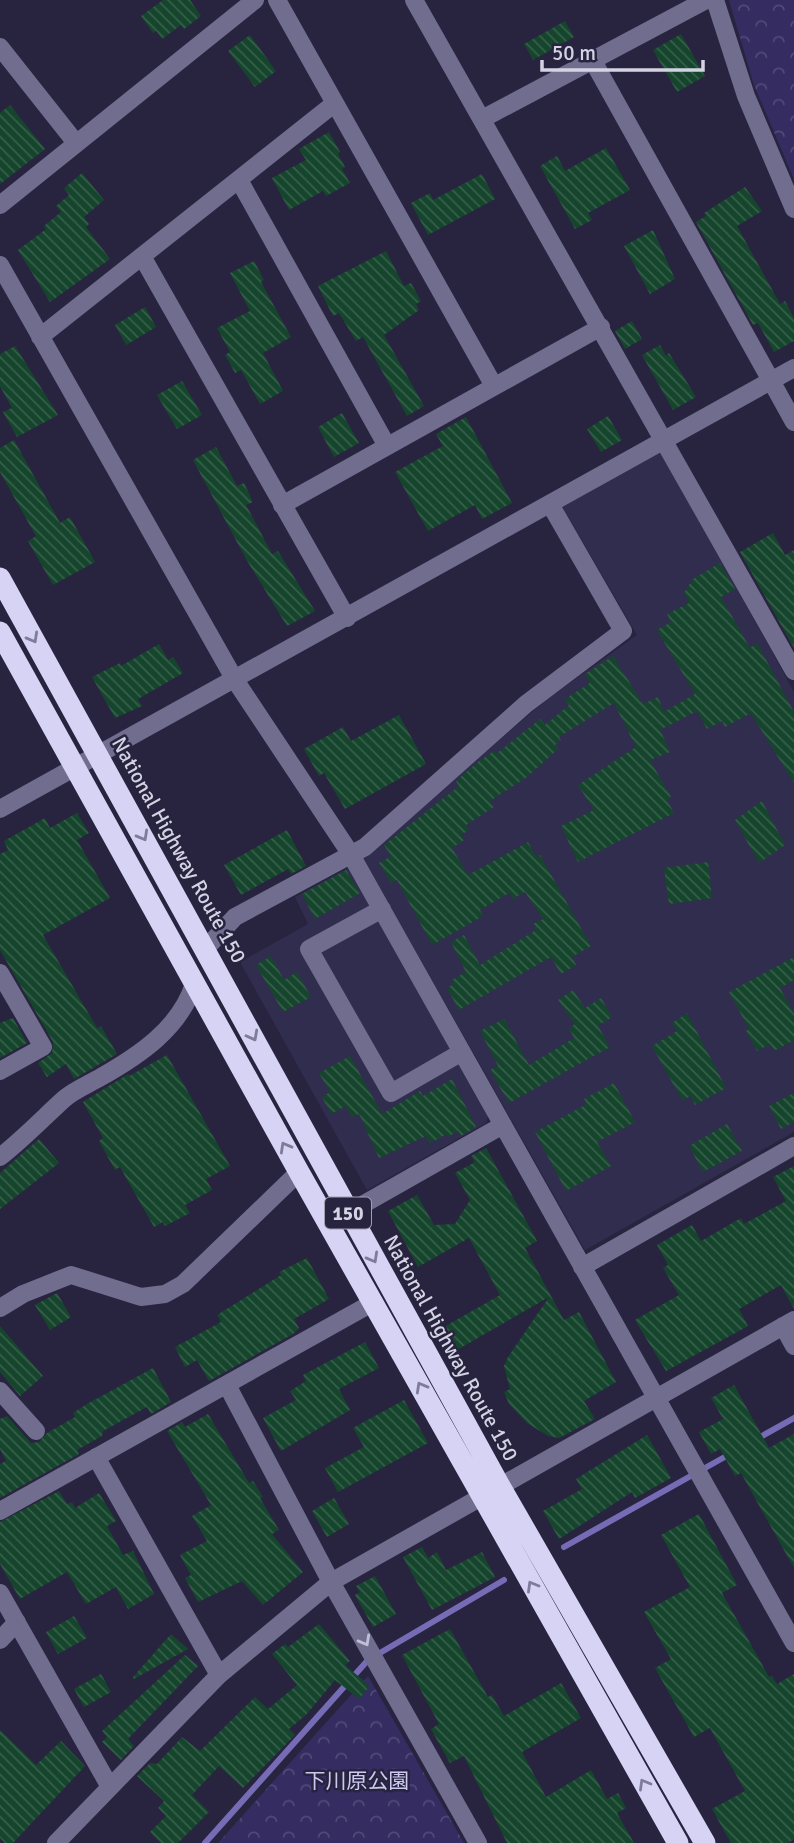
<svg xmlns="http://www.w3.org/2000/svg" width="794" height="1843" font-family="Signika,'Noto Sans JP',sans-serif">
	<style>
		.built { fill: #312d4e }
		.park { fill: url(#park-crowns) }
		.lines { fill: none; stroke-linecap: round; stroke-linejoin: round }
		.stream { stroke: #766cb6; stroke-width: 6 }
		.building { fill: url(#building-back-hatch) }
		.minor { stroke: #706d8e; stroke-width: 18 }
		.highway { stroke: #d6d3f4; stroke-width: 21 }
		.oneway { stroke: #7f7c9a }
		.oneway2 { stroke: #c0bfd3 }
		.labels { text-anchor: middle; stroke-width: 5; stroke-linejoin: round; paint-order: stroke }
		.shield { fill: #28243f; stroke: #a09eb2; stroke-width: 2 }
		.shield-label { font-size: 19px; font-weight: bold; fill: #d4d3e4 }
		.street-label { font-size: 21px; fill: #d4d3e4; stroke: #28243f }
		.park-label { font-size: 21px; fill: #cbc8f1; stroke: #28243f }
	</style>
	<defs>
		<pattern id="park-crowns" width="20" height="18" patternUnits="userSpaceOnUse" patternTransform="scale(1.75)"><rect width="20" height="18" fill="#352c61"/><path d="M2 6a3 3 0 1 1 6 0M12 15a3 3 0 1 1 6 0" fill="none" stroke="#514a78"/></pattern>
		<pattern id="building-back-hatch" width="6" height="6" patternUnits="userSpaceOnUse" patternTransform="scale(1.75)"><rect width="6" height="6" fill="#15452c"/><path d="M-1 5l2 2M0 0l6 6M5-1l2 2" fill="none" stroke="#365f4a"/></pattern>
	</defs>
	<rect width="100%" height="100%" fill="#28243f"/>
	<path class="built" d="M661 450 794 692V1132L585 1250 363 858 546 700 637 635 562 506Z
		M350 867 488 1115 486 1123 367 1190 240 962 308 924 295 897Z"/>
	<path class="park" d="M729 0H794V179L754 85Z
		M368 1676 464 1843H218Z"/>
	<g class="lines">
		<path class="stream" d="M755 1440 794 1418
			M564 1547 730 1454
			M205 1843 368 1660 504 1580"/>
	</g>
	<path class="building" d="M163 0H190L201 16 184 29 181 25 162 39 156 31 153 33 141 16Z
		M565 21 574 37 533 60 524 44Z
		M681 34 705 76 677 92 653 50Z
		M250 35 276 71 255 87 228 51Z
		M10 105 45 149 0 184V113Z
		M329 132 340 152 338 154 345 167 342 169 350 183 326 196 323 191 289 210 272 178 306 160 299 149Z
		M606 148 630 190 588 213 592 220 575 229 540 166 557 156 565 171Z
		M82 173 104 200 84 217 89 224 86 227 110 259 50 302 18 250 46 229 44 226 61 212 56 206 69 195 64 188Z
		M482 174 495 199 428 235 411 203 430 193 433 200Z
		M745 187 762 211 737 226 780 304 785 301 794 318V341L774 352 758 323 753 325 696 222 706 216 704 213Z
		M653 230 675 279 650 294 624 246Z
		M386 251 404 286 411 283 421 301 416 304 419 310 384 335 424 406 407 416 363 337 356 341 339 313 333 316 318 286Z
		M254 261 264 280 261 282 291 337 263 353 283 391 260 404 241 370 235 373 225 355 230 352 217 328 250 311 230 273Z
		M145 307 156 327 126 345 115 325Z
		M632 321 642 339 625 349 615 331Z
		M660 345 666 356 669 353 696 397 673 410 642 355Z
		M15 346 58 415 17 437 3 412 12 408 0 386V354Z
		M182 381 202 415 177 429 157 395Z
		M342 413 359 443 334 457 318 427Z
		M608 416 622 440 601 452 587 429Z
		M466 417 512 503 482 519 475 505 428 531 395 472 443 446 436 434Z
		M14 440 60 523 70 517 95 562 53 585 28 541 36 536 0 472V448Z
		M216 447 237 486 244 483 253 502 246 505 272 554 278 551 315 611 287 626 246 559 193 460Z
		M773 533 785 555 794 550V648L740 552Z
		M720 563 735 589 721 597 750 648 757 643 794 712V783L751 713 725 727 722 721 707 729 697 711 660 730 670 752 650 760 671 797 667 800 674 813 578 862 561 826 594 810 578 785 636 747 614 703 559 737 561 740 555 745 558 749 527 777 490 801 494 807 466 825 469 830 461 835 464 840 452 848 468 875 528 842 536 857 540 855 591 946 572 957 576 965 561 974 551 957 459 1010 447 988 454 984 452 980 466 972 451 942 464 935 480 965 536 930 533 924 543 919 525 892 512 899 509 893 480 910 483 916 432 945 397 880 391 883 379 863 391 856 384 845 459 786 456 781 479 761 494 751 496 754 540 719 545 725 569 705 565 699 590 683 585 674 613 656 643 704 658 697 664 712 695 694 657 630 671 622 667 614 689 603 684 593 693 579Z
		M159 644 168 660 173 657 183 673 138 699 142 706 115 718 92 677 120 663 121 666Z
		M399 715 426 764 345 809 324 773 319 776 304 749 343 727 351 741Z
		M762 801 785 845 759 863 735 820Z
		M77 813 89 833 77 840 110 898 43 935 97 1028 101 1026 117 1054 74 1079 66 1064 47 1077 38 1063 52 1053 53 1042 0 950V854L8 850 4 841 45 818 50 828Z
		M287 830 306 866 291 874 288 869 241 895 224 865Z
		M708 862 712 898 669 904 664 868Z
		M346 870 360 893 315 919 302 894Z
		M271 956 284 980 297 972 311 997 283 1012 256 965Z
		M794 957V980L780 988 794 1014V1040L774 1051 770 1044 757 1051 746 1031 749 1029 729 992Z
		M573 990 585 1008 601 998 612 1017 598 1026 610 1047 509 1103 490 1070 498 1066 480 1031 504 1019 529 1065 574 1038 569 1028 575 1024 558 1000Z
		M687 1013 726 1088 695 1105 691 1096 682 1100 652 1046 677 1031 672 1023Z
		M13 1018 27 1043 0 1058V1023Z
		M167 1055 230 1166 206 1179 212 1190 185 1205 190 1213 165 1226 163 1222 154 1227 120 1167 115 1170 99 1141 103 1138 83 1102 128 1074 129 1076Z
		M350 1056 382 1114 420 1091 423 1096 452 1079 476 1127 461 1136 458 1131 448 1137 447 1134 430 1143 426 1136 379 1158 359 1114 352 1117 346 1106 331 1114 322 1097 330 1092 319 1073Z
		M614 1083 635 1122 597 1142 611 1166 566 1191 535 1132 587 1104 584 1099Z
		M794 1093V1122L781 1129 769 1106Z
		M727 1124 742 1151 703 1172 689 1146Z
		M39 1139 59 1163 0 1209V1173Z
		M486 1148 537 1241 525 1248 564 1320 579 1312 616 1382 584 1401 595 1419 559 1438 548 1436 527 1423 509 1404 504 1392 510 1389 504 1366 508 1357 549 1297 457 1350 444 1327 500 1295 469 1238 418 1267 388 1211 417 1195 434 1225 455 1224 470 1200 455 1173 475 1162 471 1156Z
		M794 1166V1309L781 1285 739 1309 748 1326 666 1371 635 1320 679 1295 663 1268 668 1265 657 1245 692 1225 701 1241 741 1218 744 1224 786 1201 773 1177Z
		M307 1258 329 1299 294 1319 299 1328 293 1334 209 1381 197 1360 185 1367 175 1347 221 1322 217 1315 281 1275 279 1272Z
		M57 1293 71 1317 50 1330 35 1305Z
		M0 1326 43 1376 20 1396 0 1372Z
		M365 1342 379 1368 339 1389 350 1410 281 1451 263 1418 296 1400 290 1391 306 1381 303 1375Z
		M153 1368 171 1402 151 1414 147 1407 103 1431 102 1436 77 1450 79 1454 0 1498V1464L6 1461 0 1449V1419L7 1416 31 1443 39 1442 47 1433 75 1417 73 1413 87 1404Z
		M734 1385 769 1448 794 1434V1568L741 1473 735 1476 720 1449 711 1454 699 1432 723 1419 711 1398Z
		M404 1400 428 1443 338 1492 325 1468 364 1447 353 1428Z
		M208 1414 249 1483 253 1481 263 1497 260 1498 279 1530 272 1534 303 1572 263 1605 242 1581 198 1602 185 1578 191 1575 180 1555 207 1541 192 1516 211 1505 167 1431 182 1422 185 1427Z
		M647 1435 671 1478 635 1498 632 1492 559 1539 543 1511 582 1489 576 1479Z
		M59 1491 67 1504 72 1502 75 1508 99 1493 116 1521 107 1526 123 1555 133 1551 154 1594 128 1609 116 1587 86 1604 67 1572 20 1599 0 1564V1522Z
		M334 1498 349 1524 327 1537 312 1511Z
		M699 1514 737 1585 722 1593 769 1677 772 1676 777 1684 794 1674V1839L788 1843H731L712 1809 745 1791 710 1728 694 1737 655 1668 671 1659 644 1612 690 1587 661 1535Z
		M422 1547 428 1558 437 1552 446 1570 482 1552 495 1577 432 1610 403 1557Z
		M375 1576 396 1614 373 1627 355 1595 360 1592 356 1586Z
		M74 1616 87 1638 58 1654 46 1632Z
		M319 1624 350 1661 345 1665 370 1686 359 1699 335 1680 306 1715 289 1729 295 1735 243 1788 219 1766 192 1795 209 1812 178 1843H161L150 1832 166 1816 158 1808 164 1801 137 1776 150 1763 157 1764 182 1737 200 1751 255 1697 268 1709 297 1685 272 1654 285 1644 288 1647Z
		M450 1629 488 1697 492 1695 504 1716 561 1683 581 1718 522 1752 546 1797 591 1770 607 1799 618 1793 626 1808 617 1813 634 1843H507L464 1756 450 1763 431 1729 439 1724 402 1655Z
		M171 1634 188 1649 134 1679 133 1677Z
		M185 1655 198 1666 128 1739 134 1746 121 1760 102 1742 107 1737 102 1731Z
		M101 1674 111 1692 84 1707 74 1689Z
		M0 1730 36 1765 61 1741 85 1766 13 1843H5L0 1838Z"/>
	<g class="lines">
		<path class="minor" d="M277 0 494 386
			M414 0 794 671
			M715 0 746 96 794 209
			M0 47 76 143
			M593 61 794 422
			M482 119 706 0
			M239 180 387 446
			M0 205 255 0
			M143 258 347 618
			M0 265 235 680 350 853 794 1643
			M40 337 335 103
			M282 505 601 327
			M0 809 794 368
			M382 909 309 949 391 1093 462 1052
			M206 948 235 917 365 847 526 704 623 631 550 504
			M0 973 43 1047 0 1071
			M0 1157C23 1139 42 1119 64 1099 74 1090 89 1084 101 1077 140 1055 180 1028 194 984
			M348 1213 503 1125
			M582 1267 794 1146
			M0 1308 23 1294 71 1275 141 1297 165 1294 183 1284 299 1172
			M783 1326 794 1346
			M227 1385 331 1582 478 1843
			M0 1391 36 1431
			M96 1457 219 1675
			M0 1511 374 1302
			M0 1593 110 1787
			M0 1640 17 1622
			M56 1843 219 1675 331 1582 794 1320"/>
		<path class="highway" d="M0 578 500 1486 705 1843
			M0 632 299 1172 678 1843"/>
	</g>
	<defs><path id="oneway-chevron" d="M-2-3.5L2.5 0L-2 3.5" fill="none" stroke-width="1.6" stroke-linecap="round" stroke-linejoin="round" transform="scale(1.75)"/></defs>
	<g class="oneway">
		<use href="#oneway-chevron" transform="translate(33 638) rotate(61)"/>
		<use href="#oneway-chevron" transform="translate(143 836) rotate(61)"/>
		<use href="#oneway-chevron" transform="translate(253 1036) rotate(62)"/>
		<use href="#oneway-chevron" transform="translate(285 1147) rotate(-119)"/>
		<use href="#oneway-chevron" transform="translate(373 1258) rotate(61)"/>
		<use href="#oneway-chevron" transform="translate(421 1387) rotate(-119)"/>
		<use href="#oneway-chevron" transform="translate(532 1586) rotate(-120)"/>
		<use href="#oneway-chevron" transform="translate(644 1784) rotate(-120)"/>
	</g>
	<use class="oneway2" href="#oneway-chevron" transform="translate(365 1641) rotate(61)"/>
	<g class="labels">
		<rect class="shield" x="325" y="1197.5" width="46" height="31" rx="5"/>
		<g class="shield-label">
			<text x="348" y="1220">150</text>
		</g>
		<g class="street-label">
			<text transform="translate(179 850) rotate(61)" y="7">National Highway Route 150</text>
			<text transform="translate(451 1348) rotate(61)" y="7">National Highway Route 150</text>
		</g>
		<g class="park-label">
			<text x="357" y="1788">下川原公園</text>
		</g>
	</g>
	<path d="M542 60v10h161v-10" fill="none" stroke="#d4d3e4" stroke-width="3.5"/>
	<text x="552" y="60" font-size="21" fill="#d4d3e4" stroke="#28243f" stroke-width="5" paint-order="stroke">50 m</text>
</svg>
